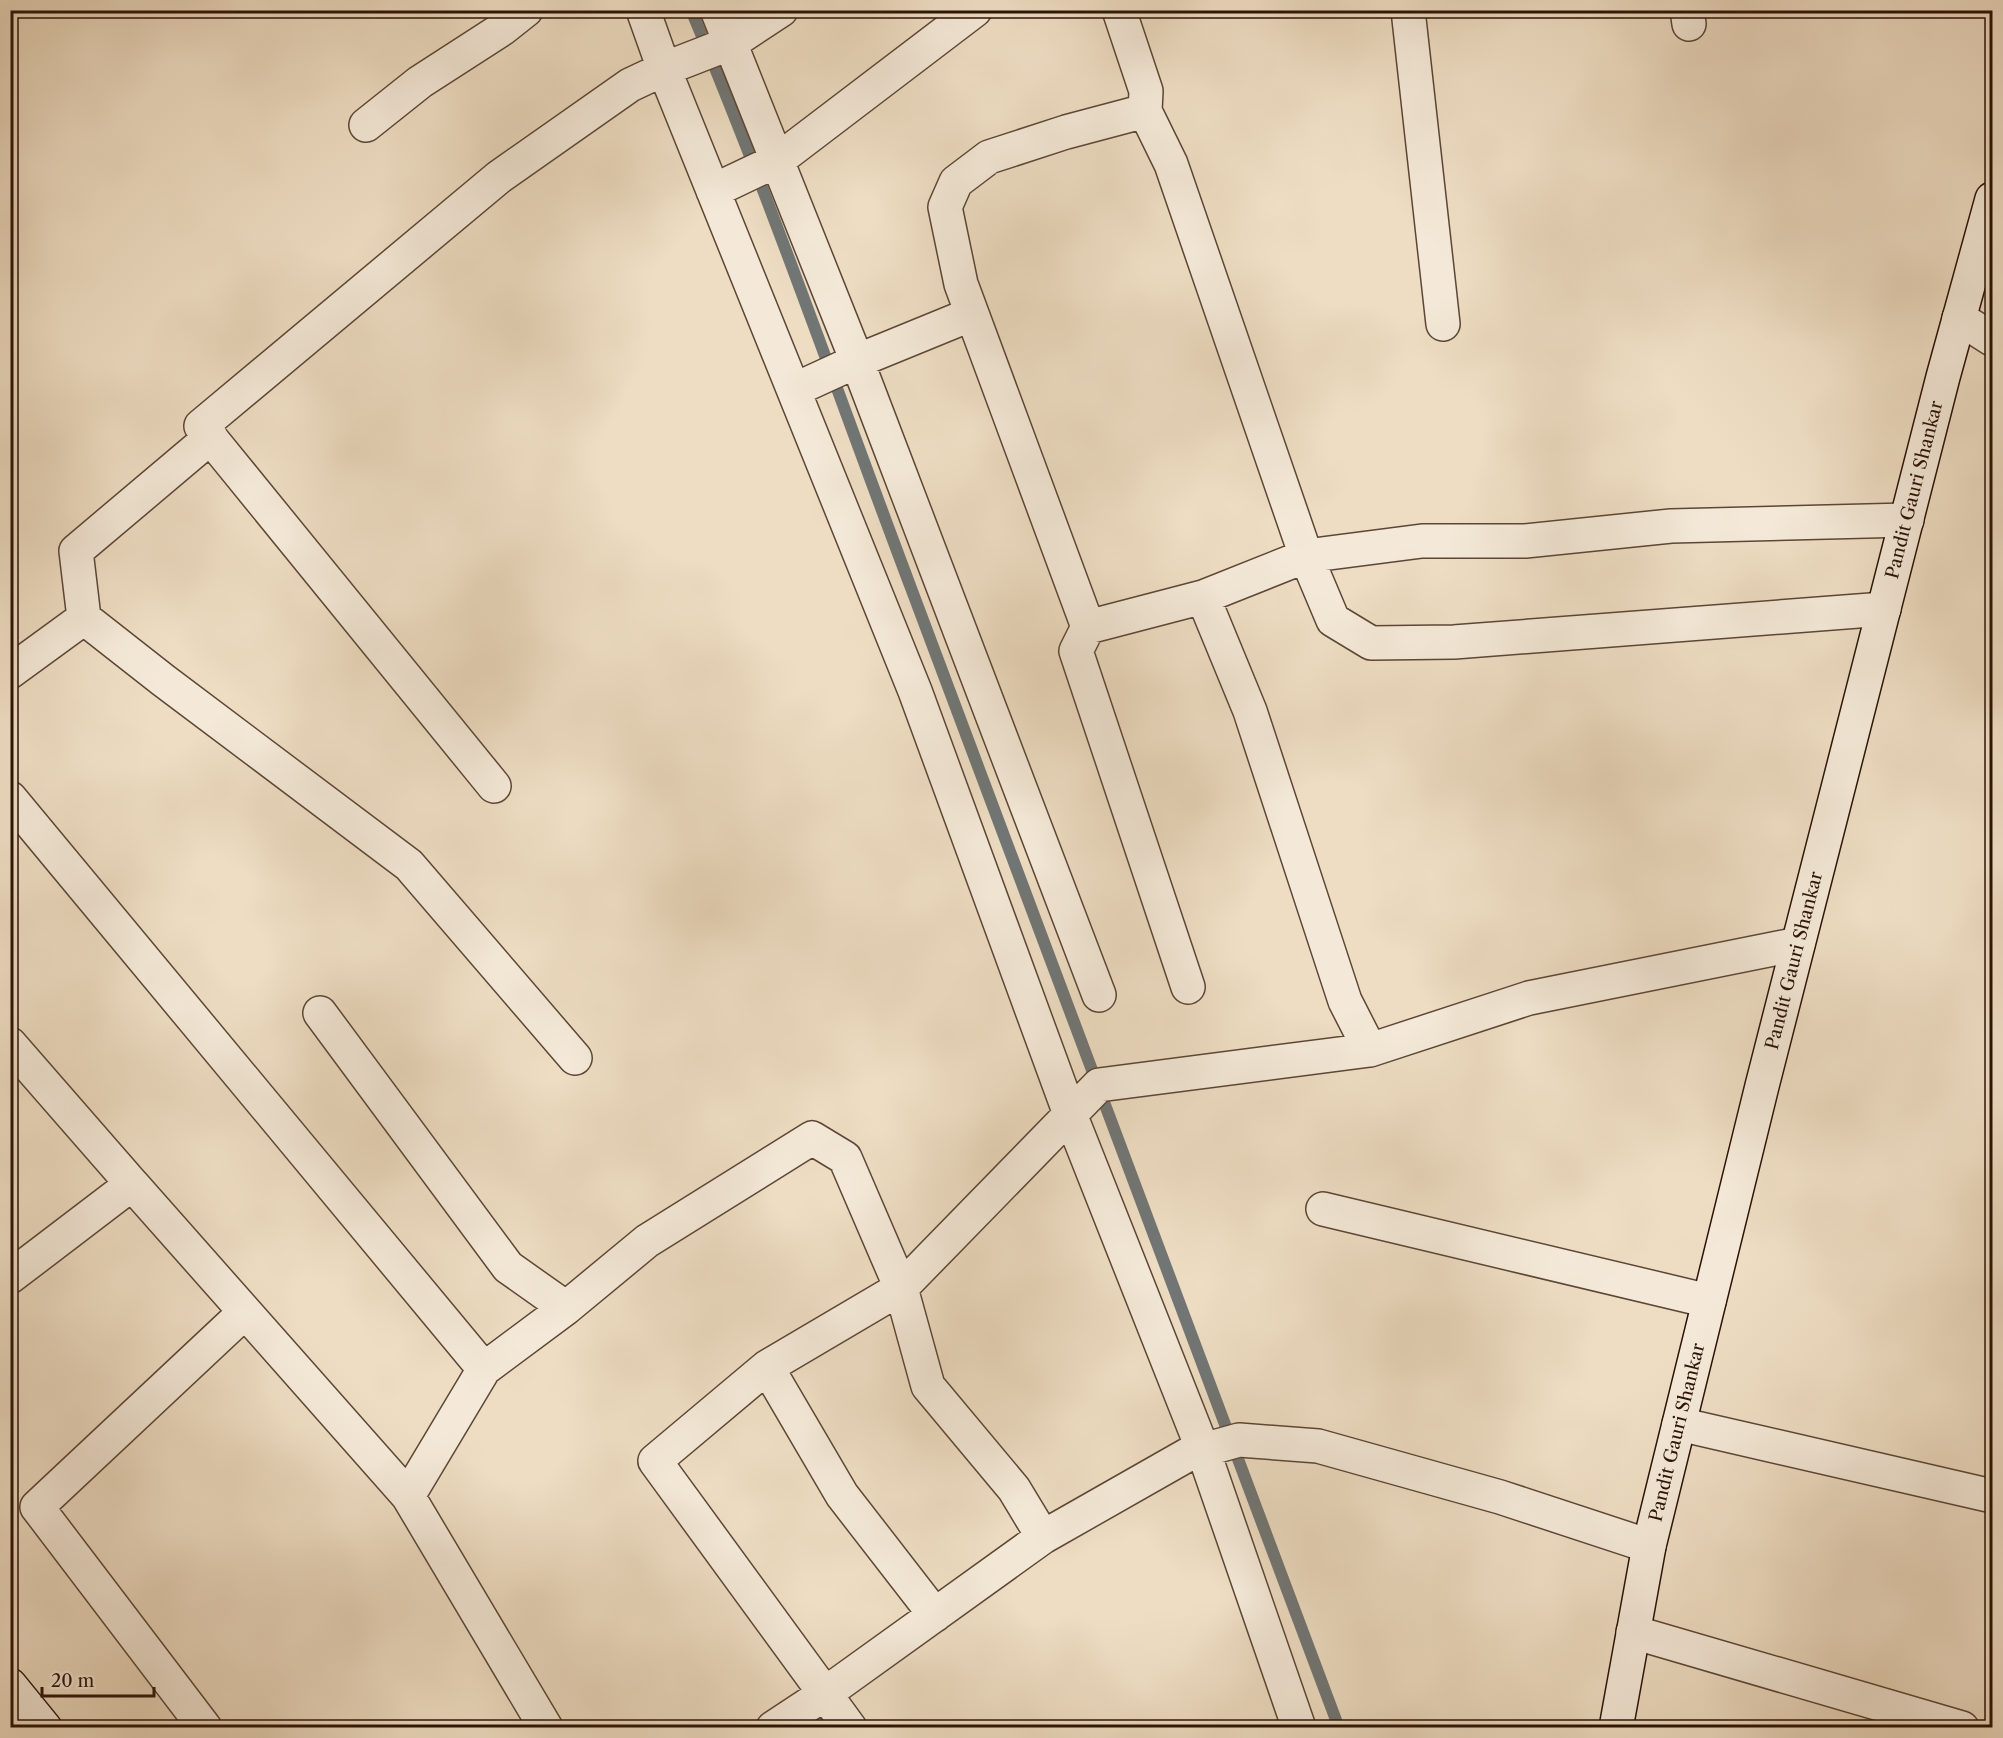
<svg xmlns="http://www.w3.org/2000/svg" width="2003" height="1738" font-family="'Libre Caslon Text',serif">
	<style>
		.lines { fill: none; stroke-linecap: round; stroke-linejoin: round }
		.stream { stroke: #717675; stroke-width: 12 }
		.street-casing { stroke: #5c4636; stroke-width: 36 }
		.secondary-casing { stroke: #2b1307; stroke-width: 36 }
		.street { stroke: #f4e9d8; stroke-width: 33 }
		.secondary { stroke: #f4e9d8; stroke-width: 33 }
		.labels { text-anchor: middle; stroke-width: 4.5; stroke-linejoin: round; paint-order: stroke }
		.street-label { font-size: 18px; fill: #2b1307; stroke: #f4e9d8 }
	</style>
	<rect width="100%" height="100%" fill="#eeddc3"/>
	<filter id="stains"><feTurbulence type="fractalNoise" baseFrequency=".00333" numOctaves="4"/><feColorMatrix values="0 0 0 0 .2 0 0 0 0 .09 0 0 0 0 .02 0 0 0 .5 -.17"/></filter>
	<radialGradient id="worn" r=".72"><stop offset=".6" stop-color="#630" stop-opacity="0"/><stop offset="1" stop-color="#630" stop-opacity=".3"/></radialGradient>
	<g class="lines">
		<path class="stream" d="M691 10C771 200 838 395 911 588 1055 967 1197 1347 1339 1728"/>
		<g class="street-casing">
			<path id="street" d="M643 10 664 69 915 691 1070 1114 1203 1450 1299 1728
				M717 10 857 361 1099 995
				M1119 10 1146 91 1145 111 1171 164 1306 556 1333 620 1371 643 1454 642 1884 609
				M1408 10 1443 324
				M1687 10 1689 24
				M366 125 420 82 502 29 526 10
				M713 191 778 160 975 10
				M1959 318 1992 339
				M794 390 857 361 972 314
				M1203 597 1250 711 1345 1001 1370 1050
				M84 618 163 680 409 865 575 1058
				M1088 627 961 284 945 207 956 182 989 157 1066 132 1145 111
				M10 672 84 618 76 551 211 437
				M494 786 201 426 499 177 630 85 664 69 731 43 781 10
				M10 798 484 1369
				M1188 987 1076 651 1088 627 1203 597 1306 556 1422 541H1525L1671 526 1907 520
				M320 1013 508 1267 566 1308
				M10 1044 132 1184 10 1277
				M132 1184 408 1496 546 1728
				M1323 1209 1709 1301
				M767 1367 842 1495 935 1615
				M1679 1424 1992 1496
				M408 1496 484 1369 566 1308 647 1241 812 1138 845 1158 901 1288 928 1386 1014 1489 1043 1537
				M1633 1632 1962 1728
				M205 1728 37 1507 245 1312
				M773 1728 826 1693 1043 1537 1189 1454 1239 1440 1318 1446 1500 1497 1649 1546
				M850 1728 655 1461 767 1367 901 1288 1099 1085 1370 1050 1529 998 1798 944"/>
		</g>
		<g class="secondary-casing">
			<g id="secondary">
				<path d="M10 1685 45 1728"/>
				<path id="s1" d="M1616 1728 1649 1546 1762 1086 1943 377 1992 199"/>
			</g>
		</g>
		<use href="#street" class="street"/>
		<use href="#secondary" class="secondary"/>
	</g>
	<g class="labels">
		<g class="street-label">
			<text dy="6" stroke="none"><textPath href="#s1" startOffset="1274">Pandit Gauri Shankar</textPath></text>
			<text dy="6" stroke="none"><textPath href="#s1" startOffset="788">Pandit Gauri Shankar</textPath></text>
			<text dy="6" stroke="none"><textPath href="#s1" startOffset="302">Pandit Gauri Shankar</textPath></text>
		</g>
	</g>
	<rect width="2003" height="1738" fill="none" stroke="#eeddc3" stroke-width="36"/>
	<rect x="12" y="12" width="1979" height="1714" fill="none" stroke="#2b1307" stroke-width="3"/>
	<rect x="18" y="18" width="1967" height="1702" fill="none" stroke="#2b1307" stroke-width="1.5"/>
	<path d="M42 1687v9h112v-9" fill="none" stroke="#2b1307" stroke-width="3"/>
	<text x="51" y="1687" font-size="18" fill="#2b1307" stroke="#f4e9d8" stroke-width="4.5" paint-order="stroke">20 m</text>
	<rect width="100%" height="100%" filter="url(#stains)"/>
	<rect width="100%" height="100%" fill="url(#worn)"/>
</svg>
